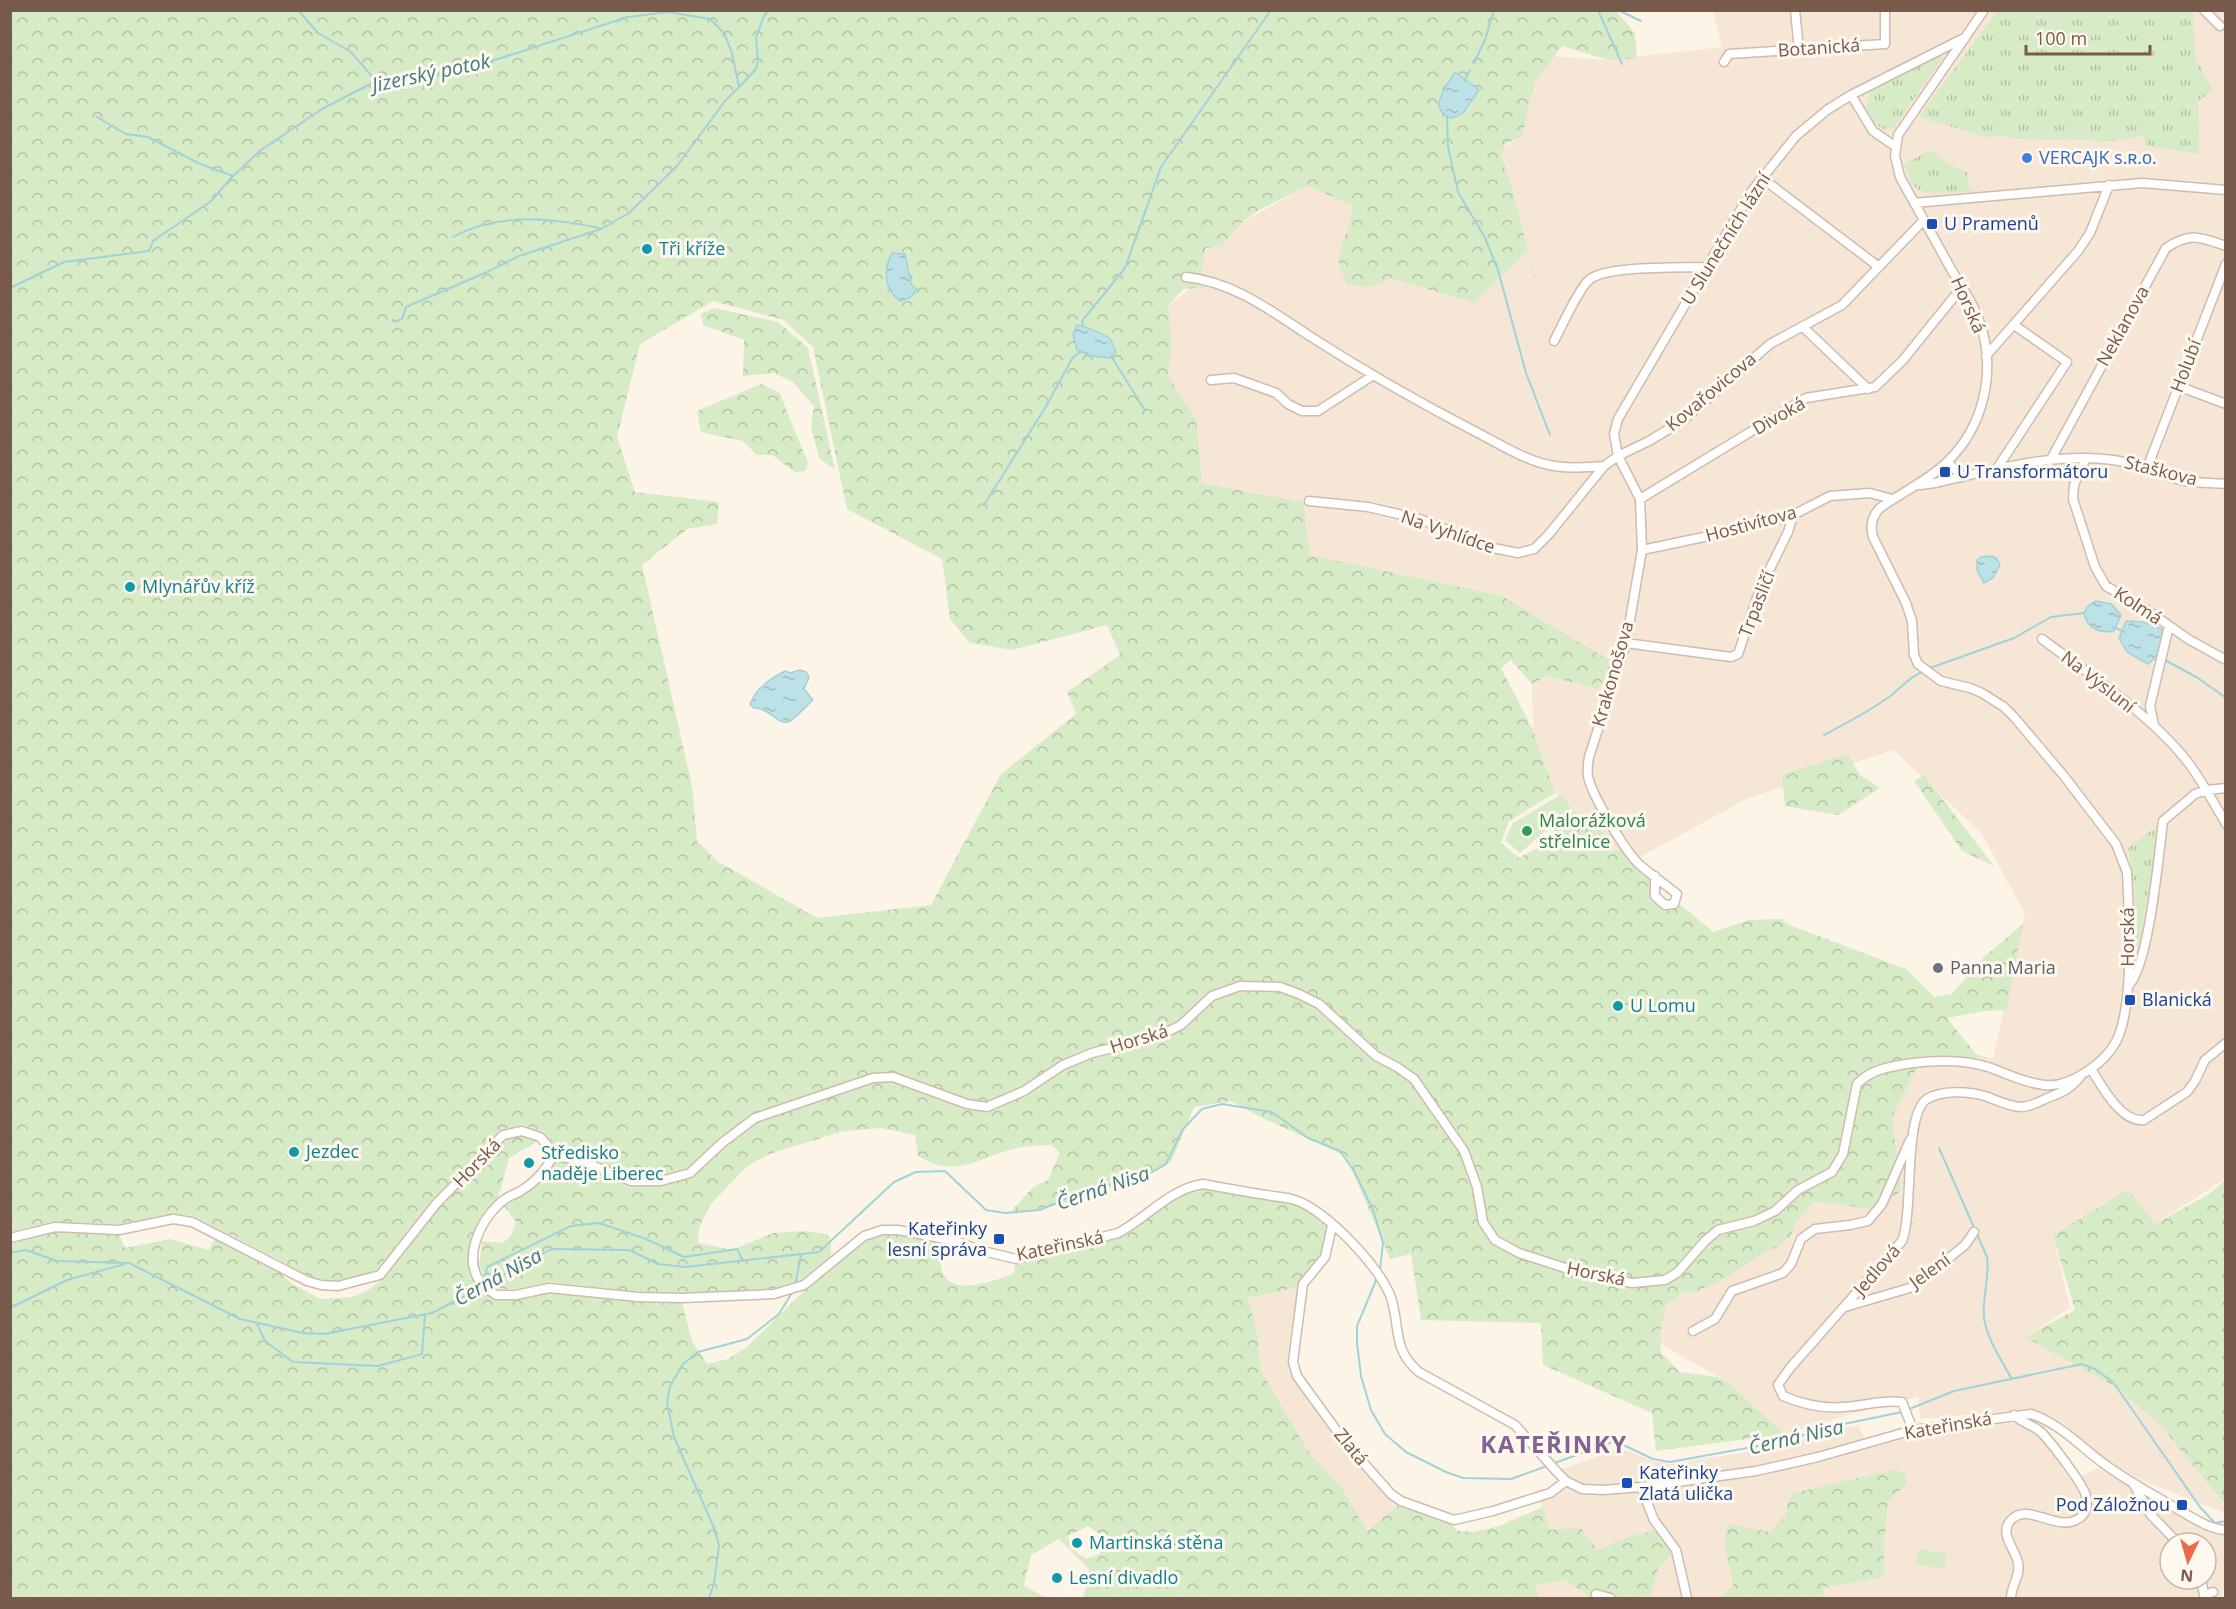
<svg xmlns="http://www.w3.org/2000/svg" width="2236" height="1609" font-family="'Open Sans',sans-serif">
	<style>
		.residential { fill: #f5e6d6; fill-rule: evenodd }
		.grass { fill: url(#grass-tufts) }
		.forest { fill: url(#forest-crowns); fill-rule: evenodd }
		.pitch { fill: #d6ebc6 }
		.water { fill: url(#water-ripples); stroke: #a2d2d9; stroke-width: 1.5 }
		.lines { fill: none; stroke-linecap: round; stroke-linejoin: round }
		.stream { stroke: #a2d2d9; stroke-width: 2 }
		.minor-casing { stroke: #cfbcad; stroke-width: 11 }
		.minor { stroke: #fff; stroke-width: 8 }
		.shop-dot { fill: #3f7fe0; stroke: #fff8ef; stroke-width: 2 }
		.transit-dot { fill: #1a4fb4; stroke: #fff8ef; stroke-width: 2 }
		.culture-dot { fill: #0f9aa8; stroke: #fff8ef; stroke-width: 2 }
		.leisure-dot { fill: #2e9e5b; stroke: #fff8ef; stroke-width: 2 }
		.worship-dot { fill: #6b7280; stroke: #fff8ef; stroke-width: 2 }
		.labels { text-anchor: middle; stroke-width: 6; stroke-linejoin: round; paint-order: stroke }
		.street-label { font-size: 18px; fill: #785a4b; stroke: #fff8ef }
		.shop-label { font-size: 18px; fill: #366cbe; stroke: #fff8ef; text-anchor: start }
		.transit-label { font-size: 18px; fill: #164399; stroke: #fff8ef; text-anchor: start }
		.culture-label { font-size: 18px; fill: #0d838f; stroke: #fff8ef; text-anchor: start }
		.leisure-label { font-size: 18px; fill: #27864d; stroke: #fff8ef; text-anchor: start }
		.worship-label { font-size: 18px; fill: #5b616d; stroke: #fff8ef; text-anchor: start }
		.water-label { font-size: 20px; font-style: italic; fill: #417b84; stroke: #fff8ef }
		.district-label { font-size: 24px; font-weight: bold; letter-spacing: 1.5px; fill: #826394; stroke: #fff8ef }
	</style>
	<defs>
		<pattern id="grass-tufts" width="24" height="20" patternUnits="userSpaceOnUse" patternTransform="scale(1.5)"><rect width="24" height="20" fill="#d6ebc6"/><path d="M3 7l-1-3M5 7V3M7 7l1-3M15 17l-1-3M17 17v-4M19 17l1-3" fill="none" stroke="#b2c1a3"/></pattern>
		<pattern id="forest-crowns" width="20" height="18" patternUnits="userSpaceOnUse" patternTransform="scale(1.5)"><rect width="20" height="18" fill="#d6ebc6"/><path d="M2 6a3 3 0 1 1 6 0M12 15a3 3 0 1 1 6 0" fill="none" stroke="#b2c1a3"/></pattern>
		<pattern id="water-ripples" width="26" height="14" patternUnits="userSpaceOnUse" patternTransform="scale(1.5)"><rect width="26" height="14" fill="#bce2e7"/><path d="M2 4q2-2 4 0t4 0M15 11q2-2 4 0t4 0" fill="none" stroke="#9ebabd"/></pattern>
	</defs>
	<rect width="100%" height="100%" fill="#fdf4e8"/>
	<path class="residential" d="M1713 11H2225V1179L2155 1224 2053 1235 2070 1308 2026 1337 2116 1387 2161 1426 2225 1506V1513L2143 1481 2104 1458 2060 1420 2033 1409 1920 1419 1918 1397 1852 1414 1784 1434 1728 1382 1657 1342 1666 1305 1826 1193 1872 1158 1923 1056 1993 1058 2025 914 1982 834 1894 750 1746 799 1626 865 1555 793 1533 730 1532 684 1547 676 1598 689 1502 596 1310 555 1263 494 1202 483 1168 375 1172 347 1168 306 1191 288 1208 246 1241 223 1309 185 1353 206 1352 220 1340 249 1370 287 1389 278 1474 303 1527 251 1499 150 1522 137 1534 83 1550 56 1608 60 1722 47Z
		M1299 1287 1292 1373 1401 1503 1367 1531 1344 1491 1308 1451 1278 1405 1261 1371 1258 1336 1248 1298Z
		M2013 1423 2037 1431 2082 1497 2084 1505 2081 1512 2076 1517 2068 1520 2037 1511 2022 1510 2007 1515 2003 1525V1539L2015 1565 2007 1598H1825L1823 1588 1884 1577V1544L1888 1501H1788L1785 1516 1769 1532 1724 1542 1733 1585 1719 1598H1645L1651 1595 1656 1571 1672 1552 1658 1530 1631 1536 1597 1550 1549 1530 1540 1499 1567 1489 1562 1469 1621 1448 1653 1461 1670 1464 1791 1445 1811 1436 1858 1425 1869 1448 1921 1434Z
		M2098 1468 2209 1533 2225 1535V1584L2221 1598H2014L2024 1566 2010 1534 2014 1523 2025 1518 2062 1529 2081 1525 2092 1509 2090 1496 2079 1478ZM2170 1543H2206V1579H2170Z
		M1565 1580 1591 1598H1539L1533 1585Z"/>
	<path class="grass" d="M1997 11H2192L2196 59 2213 90 2198 101 2199 154 2147 146 2144 136 2096 143 2094 140 2022 139 1992 135 1989 138 1919 117Z
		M1941 55 1943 58 1894 127 1886 130C1868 123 1862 108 1871 91Z
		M1930 150 1953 167 1968 173V187L1974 191C1960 192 1923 198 1914 186 1909 181 1907 171 1903 165Z
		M2157 826 2159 840 2133 975 2135 892 2128 848Z"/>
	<path class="forest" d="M10 11H1616L1635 33 1637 58 1608 60 1562 46 1534 83 1522 137 1505 144 1504 150H1499L1512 189 1542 305 1527 251 1474 303 1390 278 1370 287 1347 285C1345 280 1342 273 1340 267 1335 248 1352 227 1353 206L1308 186 1257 211 1241 223 1221 246 1206 248 1200 275 1210 280 1211 287 1183 289 1168 306 1172 347 1168 375 1196 420 1202 483 1303 502 1310 555 1502 596 1614 663 1598 689 1547 676 1532 684 1511 660 1501 668 1533 730 1555 793 1509 821 1501 843 1519 858 1537 848 1574 810 1608 837 1611 852 1620 850 1648 876 1654 900 1669 911 1681 905 1713 932 1749 920 1782 919 1787 924 1906 969 1934 997 1952 994 1984 957 2023 924 2006 1010 1984 1011 1947 1018 1976 1054 1988 1058 1923 1056 1892 1118 1901 1191 1871 1209 1830 1203 1813 1202 1797 1221 1790 1237 1780 1245 1755 1258 1726 1278 1697 1291 1684 1292 1666 1305 1660 1331 1661 1353 1680 1372 1717 1377 1728 1382 1784 1434 1656 1451 1652 1413 1543 1365 1541 1323 1421 1320 1411 1254 1390 1259 1346 1156 1260 1117 1231 1101 1194 1107 1172 1160 1164 1167C1115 1186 1064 1209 1010 1213L1033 1187 1048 1180 1060 1153 1052 1145C1037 1145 1021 1146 1006 1151 971 1162 954 1177 918 1156L915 1135 881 1128 844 1131 769 1154 747 1166 710 1205 699 1228 698 1243 732 1250 773 1233 804 1231 827 1234 831 1241V1256L801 1280 773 1289 682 1293 639 1292 549 1282 516 1289H501L486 1281 479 1265 482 1241 503 1243 511 1235 516 1222 504 1206C528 1193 548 1181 559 1155L554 1144 544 1132 522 1125 500 1130 432 1201 376 1271 364 1281 338 1289 297 1276 285 1263 193 1216 172 1214 119 1224 55 1222 11 1232ZM713 301 783 320 813 347 847 509 942 559 950 619 970 643 1012 650 1107 625 1120 655 1067 692 1076 714 1001 774 931 905 817 918 717 861 697 841 692 786 642 565 687 529 717 524 719 502 635 492 617 437 640 344Z
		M714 308 778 322 808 348 835 470 819 458 811 427 814 406 793 382 774 373 743 376 744 340 703 325 701 314Z
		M761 384 779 392 808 463 805 471 795 472 772 455H757L743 441 701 432 697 411Z
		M1848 754 1860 775 1880 788 1838 815 1785 806 1782 775Z
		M1924 775 1994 866 1962 851 1914 781Z
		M522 1136 538 1141 509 1158 498 1198 481 1217 470 1246 469 1268 478 1287 488 1295 499 1299H516L550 1292 638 1302 682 1303 692 1341 707 1364 728 1359 747 1347 806 1289 866 1240 883 1234H898L945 1243C944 1250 940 1261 941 1267 947 1300 995 1280 1013 1274L1016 1263 1119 1238 1135 1229 1175 1198 1191 1191 1203 1189 1294 1204 1311 1212 1326 1224C1327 1256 1318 1262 1299 1287L1248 1298 1258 1336 1261 1371 1308 1451 1344 1491 1367 1531 1401 1503 1448 1522 1458 1531 1473 1532 1499 1526 1543 1507 1549 1530 1581 1528 1597 1550 1631 1536 1658 1530 1672 1552 1657 1571 1651 1595 1645 1598H1591L1565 1580 1534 1585 1539 1598H1083L1090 1570 1059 1539 1031 1555 1024 1585 1045 1598H11L10 1242 56 1232 119 1234 125 1248 170 1239 209 1250 215 1238 279 1271 291 1283 320 1299 353 1297 370 1289 383 1279 439 1207 506 1139ZM1088 1526 1111 1542 1099 1554 1086 1559 1070 1548 1068 1536Z
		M2225 1180V1505L2161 1426 2116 1387 2025 1337 2075 1310 2053 1235 2128 1190 2155 1224 2209 1194Z
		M1893 1470 1904 1473 1907 1483 1888 1501 1884 1544V1577L1823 1588 1825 1598H1719L1733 1585 1724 1542 1727 1524 1769 1532 1785 1516 1788 1501 1794 1493Z"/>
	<path class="pitch" d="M1562 794 1571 808 1520 853 1505 840 1513 823Z
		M1919 1549 1947 1554 1944 1569 1916 1564Z"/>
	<path class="water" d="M1455 72 1479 90 1463 113 1452 118C1426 110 1446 87 1455 72Z
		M892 253 905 254 911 284 917 290 909 298 900 301C884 289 883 270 892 253Z
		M1077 325C1081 325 1106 335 1109 338 1113 342 1114 348 1116 352L1110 358 1091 356 1077 350 1073 334Z
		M1992 556 1997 559 2000 565 1993 578 1984 583 1977 570V560L1981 557Z
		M2096 601 2111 604 2121 615 2114 631C2099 634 2087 628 2084 613L2088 606Z
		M2126 621 2144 622 2162 629C2163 642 2159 657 2148 664L2127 652 2119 638Z
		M800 670 806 672 809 677 804 689 813 700C806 706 796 719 788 722 778 725 768 707 754 708L750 704C756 688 770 679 785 671L790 673Z"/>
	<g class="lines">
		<path class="stream" d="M298 10 318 33 351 52 376 81
			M1598 10 1622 64
			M1618 10 1641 21
			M1474 63 1485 40 1494 10
			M1464 81 1470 70
			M1447 116 1448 147 1458 192 1485 238 1498 270 1526 373 1550 435
			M97 117 126 134 148 137 198 163 233 176
			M453 237C498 212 550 218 599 228
			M10 288 64 262 149 251 153 241 210 202 233 176 261 150 322 109 376 81 467 69 628 17 668 12 710 19 724 33 732 53 739 87 756 69 758 61 756 37 764 16 769 10
			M393 320 394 322 402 319 406 307 487 272 519 256 601 229 629 213 677 166 725 101 738 88
			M1083 326 1082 321 1125 268 1161 167 1271 10
			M1111 356 1144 409
			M984 505 1045 408 1073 357 1082 351
			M2113 627 2125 632
			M2163 659 2198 678 2226 698
			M1930 668 2014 638 2051 617 2084 613
			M1824 735C1847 723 1868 712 1889 697 1900 689 1909 677 1922 672
			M1939 1148 1987 1257C1990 1277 1982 1297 1984 1318 1987 1339 2001 1359 2011 1378
			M10 1253 26 1250 57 1261 129 1263 240 1319 303 1333 324 1334 432 1313 481 1288
			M1377 1278 1357 1326V1343L1361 1376 1371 1410 1385 1434 1406 1452 1446 1472 1463 1478 1511 1479 1547 1466
			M485 1283 487 1267 571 1226 599 1223 646 1239 684 1257 737 1249 742 1259
			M486 1285 551 1249 629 1250 658 1264 685 1267 819 1252 894 1182 916 1172 945 1171 986 1210 1005 1213 1040 1210 1081 1192 1147 1175 1166 1164 1183 1129 1202 1109 1222 1104 1272 1112 1308 1138 1340 1151 1354 1171 1373 1210 1383 1243 1380 1270
			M795 1285 801 1255
			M10 1308 67 1280 125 1264
			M257 1324 265 1341 293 1362 378 1366 422 1354 425 1315
			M1907 1410 1954 1391 2082 1364 2095 1369 2113 1382 2200 1507 2215 1523 2226 1521
			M1552 1464 1615 1441 1653 1459 1670 1462 1780 1442 1834 1426 1902 1412
			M709 1598 714 1584 719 1545 714 1528 674 1437 667 1403 670 1386 683 1364 698 1352 747 1339 779 1314 793 1291"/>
		<g class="minor-casing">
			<path id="minor" d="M1795 10 1799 50
				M2204 10 2220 26
				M1724 62 1729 54 1885 44V10
				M1851 95 1873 131 1896 147
				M1762 178 1879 267
				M1914 203 2142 183 2226 190
				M1186 277C1233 282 1270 310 1308 335 1364 371 1420 403 1478 433 1501 445 1525 460 1549 465 1567 469 1586 467 1604 466
				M1803 327 1868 389
				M1554 341C1562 326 1577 292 1588 281 1603 265 1682 268 1706 267
				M1986 356 2078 251 2090 233 2109 185
				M1211 380 1234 378 1276 393 1288 404 1302 411H1318L1372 376
				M2178 386 2226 404
				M2086 458 2074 485 2073 499 2095 567 2106 586 2147 610 2188 639 2226 660
				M2050 461 2166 248C2191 232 2199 237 2226 246
				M1947 462 1963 477
				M2147 468 2226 264
				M1996 470 2067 362 2014 325
				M1920 485 1935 483C1992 470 2055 452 2113 460 2136 463 2157 474 2180 480 2194 483 2211 483 2226 484
				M1640 499 1806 398 1875 387 1903 360 1962 287
				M1309 501 1368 507 1420 519 1493 548 1518 553 1534 549 1549 534 1604 466 1618 456 1649 441 1682 421 1770 344 1842 305 1924 220
				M1642 550 1747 528 1793 515 1830 496 1870 493 1892 499
				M2042 639C2090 675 2150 714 2187 761 2202 781 2214 803 2226 824
				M1626 643 1731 657 1738 654 1760 589 1788 532 1793 515
				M2154 725 2150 706 2169 626
				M1655 876V896L1665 905 1674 904 1677 894C1665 884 1651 875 1640 865 1626 853 1594 798 1589 780 1586 773 1588 765 1589 757L1626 643 1642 550 1640 499 1618 456 1614 434 1618 419 1751 192 1796 136 1827 110 1851 95 1962 39
				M2128 986C2149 967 2159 853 2163 821L2195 794 2207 790 2226 788
				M2091 1069C2102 1086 2121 1123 2144 1120L2187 1092 2195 1081 2205 1060 2226 1043
				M553 1155 581 1161 631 1181H661L690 1173 722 1143 755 1118 873 1078 893 1077 967 1104 987 1107 1024 1091 1063 1065 1092 1053 1157 1037 1181 1025 1212 996 1240 986 1280 987 1299 994 1319 1004 1376 1056 1397 1067 1414 1079 1464 1151 1477 1187 1483 1222 1495 1240 1519 1253 1581 1273 1632 1283 1665 1280 1678 1272 1705 1241 1718 1230 1754 1221 1775 1211 1798 1190 1832 1172 1843 1154 1857 1084C1870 1070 1888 1067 1906 1064 1933 1060 1962 1059 1988 1067 2006 1073 2024 1083 2044 1085 2059 1087 2074 1080 2086 1072 2100 1063 2113 1051 2119 1035 2134 996 2129 915 2127 872L2116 844 2064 776 2014 717 2004 707 1982 693 1970 688 1941 681 1918 664 1914 655 1912 621 1906 603 1873 537C1870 526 1872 516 1880 508 1902 492 1928 481 1948 461 1983 427 1996 373 1981 326 1975 306 1962 287 1951 269 1934 238 1917 208 1900 177L1895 156 1898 135 1984 10
				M553 1155C546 1171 534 1183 519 1192 512 1195 504 1198 499 1204 480 1222 462 1258 481 1283 485 1288 491 1291 496 1295H516L549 1288 638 1297 682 1298 774 1294 804 1285 864 1236 882 1230H898L956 1241 979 1250 1016 1259 1118 1233C1147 1218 1169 1189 1203 1184 1225 1188 1246 1192 1267 1195 1276 1197 1286 1197 1295 1200 1325 1209 1384 1270 1392 1301 1400 1330 1393 1350 1419 1372L1515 1425 1557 1472 1566 1481 1582 1489 1603 1490 1641 1487 1756 1471 1818 1457 1913 1430 2031 1414C2059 1423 2080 1446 2103 1463 2127 1481 2154 1495 2179 1510 2194 1518 2208 1529 2226 1530
				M1332 1226 1325 1257 1303 1284 1293 1362 1297 1376 1345 1442 1391 1494 1401 1501 1454 1520 1493 1511 1550 1493 1566 1481
				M10 1238 55 1227 119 1230 173 1219 192 1222 307 1281 321 1285 338 1286 380 1275 436 1204 503 1135 522 1131 540 1137 549 1147 553 1155
				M1845 1307 1913 1287 1965 1245 1974 1232
				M1693 1331 1715 1319 1732 1291 1783 1273 1791 1264 1801 1239 1815 1229 1850 1225 1868 1221 1882 1204 1910 1140
				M1913 1430 1902 1402C1883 1399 1864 1406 1844 1407 1823 1409 1802 1404 1783 1396L1778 1385 1790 1368 1902 1241C1914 1211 1903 1115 1927 1099 1942 1090 1968 1091 1985 1096 1996 1100 2008 1106 2020 1107 2031 1107 2040 1101 2050 1097 2063 1092 2071 1088 2080 1077
				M2133 1483 2151 1515 2178 1543
				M1641 1487 1654 1520 1676 1550 1687 1598
				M2201 1579 2204 1595 2213 1592
				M1596 1594 1610 1598
				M2011 1598C2011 1586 2021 1575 2018 1563 2016 1550 1998 1533 2011 1520 2029 1501 2059 1535 2081 1517 2087 1511 2088 1504 2086 1496 2084 1485 2050 1441 2041 1432 2035 1426 2022 1423 2014 1415"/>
		</g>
		<use href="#minor" class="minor"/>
	</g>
	<circle class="shop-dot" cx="2027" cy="158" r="6"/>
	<g class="transit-dot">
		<rect x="1926" y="218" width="12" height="12" rx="3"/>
		<rect x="1939" y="466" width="12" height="12" rx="3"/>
		<rect x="2124" y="994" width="12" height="12" rx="3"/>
		<rect x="993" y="1233" width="12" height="12" rx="3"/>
		<rect x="1621" y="1477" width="12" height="12" rx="3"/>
		<rect x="2176" y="1499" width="12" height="12" rx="3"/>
	</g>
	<g class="culture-dot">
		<circle cx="647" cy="249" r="6"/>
		<circle cx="130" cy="587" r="6"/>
		<circle cx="1618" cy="1006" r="6"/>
		<circle cx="294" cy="1152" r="6"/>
		<circle cx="529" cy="1163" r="6"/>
		<circle cx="1077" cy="1543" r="6"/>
		<circle cx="1057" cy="1578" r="6"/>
	</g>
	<circle class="leisure-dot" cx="1527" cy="831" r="6"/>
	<circle class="worship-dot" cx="1938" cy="968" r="6"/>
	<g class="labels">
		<g class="street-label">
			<text transform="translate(1819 48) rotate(-4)" y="6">Botanická</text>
			<text transform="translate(1726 239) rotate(-58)" y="6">U Slunečních lázní</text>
			<text transform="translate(1968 305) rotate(66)" y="6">Horská</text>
			<text transform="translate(2123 326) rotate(-61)" y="6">Neklanova</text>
			<text transform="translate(2186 366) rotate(-69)" y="6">Holubí</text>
			<text transform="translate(1711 392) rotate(-40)" y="6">Kovařovicova</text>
			<text transform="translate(1779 416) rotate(-30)" y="6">Divoká</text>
			<text transform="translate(2161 471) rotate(14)" y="6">Staškova</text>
			<text transform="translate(1751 524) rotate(-15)" y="6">Hostivítova</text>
			<text transform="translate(1448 532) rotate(19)" y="6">Na Vyhlídce</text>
			<text transform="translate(1757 604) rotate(-69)" y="6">Trpasličí</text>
			<text transform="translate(2138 606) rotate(33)" y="6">Kolmá</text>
			<text transform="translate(1613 674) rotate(-74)" y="6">Krakonošova</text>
			<text transform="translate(2098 682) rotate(38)" y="6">Na Výsluní</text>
			<text transform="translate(2128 937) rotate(-90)" y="6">Horská</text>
			<text transform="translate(1139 1039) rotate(-17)" y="6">Horská</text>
			<text transform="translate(477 1163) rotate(-46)" y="6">Horská</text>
			<text transform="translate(1060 1246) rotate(-12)" y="6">Kateřinská</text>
			<text transform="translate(1877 1270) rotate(-49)" y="6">Jedlová</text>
			<text transform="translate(1930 1271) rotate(-36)" y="6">Jelení</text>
			<text transform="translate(1596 1274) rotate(12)" y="6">Horská</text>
			<text transform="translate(1948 1426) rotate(-10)" y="6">Kateřinská</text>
			<text transform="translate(1351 1447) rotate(51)" y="6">Zlatá</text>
		</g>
		<g class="shop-label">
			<text x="2039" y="164">VERCAJK s.ʀ.ᴏ.</text>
		</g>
		<g class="transit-label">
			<text x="1944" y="230">U Pramenů</text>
			<text x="1957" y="478">U Transformátoru</text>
			<text x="2142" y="1006">Blanická</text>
			<text x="987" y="1235" text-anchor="end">Kateřinky<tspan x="987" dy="21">lesní správa</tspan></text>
			<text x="1639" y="1479">Kateřinky<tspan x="1639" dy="21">Zlatá ulička</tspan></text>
			<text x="2170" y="1511" text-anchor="end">Pod Záložnou</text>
		</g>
		<g class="culture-label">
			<text x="659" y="255">Tři kříže</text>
			<text x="142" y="593">Mlynářův kříž</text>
			<text x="1630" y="1012">U Lomu</text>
			<text x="306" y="1158">Jezdec</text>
			<text x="541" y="1159">Středisko<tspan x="541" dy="21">naděje Liberec</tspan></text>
			<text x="1089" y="1549">Martinská stěna</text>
			<text x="1069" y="1584">Lesní divadlo</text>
		</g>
		<g class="leisure-label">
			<text x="1539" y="827">Malorážková<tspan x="1539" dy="21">střelnice</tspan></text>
		</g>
		<g class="worship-label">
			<text x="1950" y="974">Panna Maria</text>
		</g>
		<g class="water-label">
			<text transform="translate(431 73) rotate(-12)" y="7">Jizerský potok</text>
			<text transform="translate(1103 1188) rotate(-19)" y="7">Černá Nisa</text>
			<text transform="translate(498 1277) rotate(-29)" y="7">Černá Nisa</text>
			<text transform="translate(1796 1437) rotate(-13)" y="7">Černá Nisa</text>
		</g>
		<g class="district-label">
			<text x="1554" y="1453">KATEŘINKY</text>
		</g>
	</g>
	<rect width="2236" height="1609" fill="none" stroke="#785a4b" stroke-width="24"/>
	<g transform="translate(2188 1561) rotate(185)"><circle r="28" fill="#fff8ef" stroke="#c9b9ad" stroke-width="1.5"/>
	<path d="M0-4.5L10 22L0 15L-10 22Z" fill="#e86b4c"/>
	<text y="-9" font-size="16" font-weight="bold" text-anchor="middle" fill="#785a4b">N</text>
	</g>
	<path d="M2026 45v9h124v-9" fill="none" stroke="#785a4b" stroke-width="3"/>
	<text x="2035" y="45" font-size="18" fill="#785a4b" stroke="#fff8ef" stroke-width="4.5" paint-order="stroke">100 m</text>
</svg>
